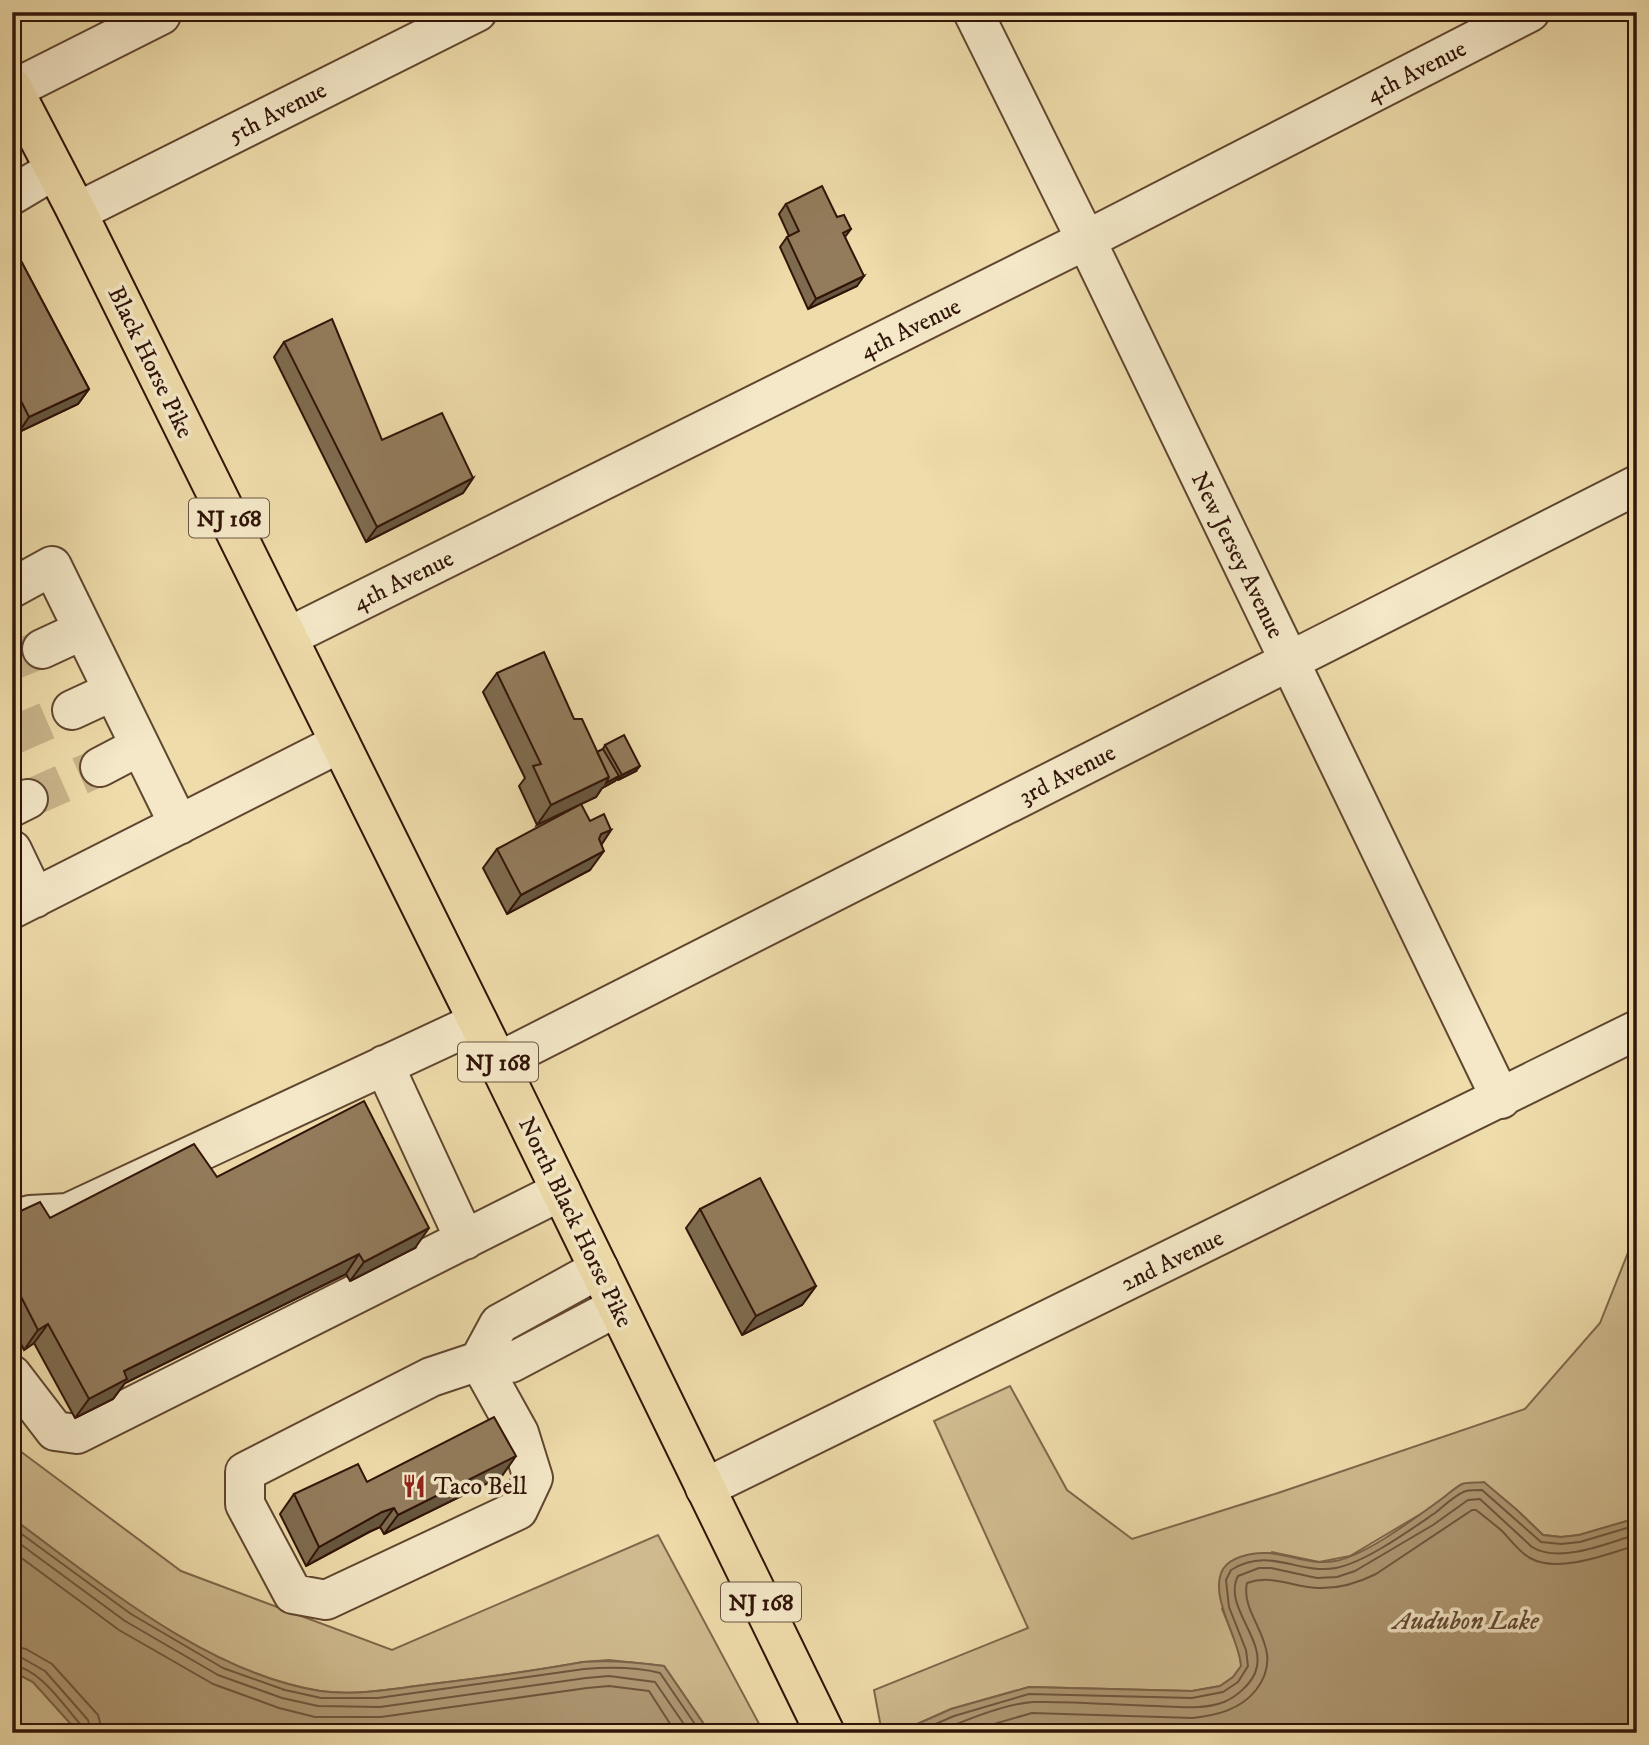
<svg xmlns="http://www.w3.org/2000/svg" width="1649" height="1745" font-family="'IM FELL DW Pica',serif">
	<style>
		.green { fill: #ceba8e; stroke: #80674b; stroke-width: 2 }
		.water { fill: #ae9873; stroke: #7c6348; stroke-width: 2 }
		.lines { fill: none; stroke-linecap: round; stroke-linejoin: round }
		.shore { stroke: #70563e; stroke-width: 2 }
		.minor-tunnel { stroke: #c8b48a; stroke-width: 38; stroke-dasharray: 38 19; stroke-linecap: butt }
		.minor-casing { stroke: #604630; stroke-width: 42 }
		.major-casing { stroke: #311408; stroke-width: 42 }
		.minor { stroke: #f4e8c8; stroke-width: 38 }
		.major { stroke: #eedcaa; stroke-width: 38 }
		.wall { fill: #7e6b4f; stroke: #311408; stroke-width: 2 }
		.shaded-wall { fill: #675740; stroke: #311408; stroke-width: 2 }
		.building { fill: #937c5c; stroke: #311408; stroke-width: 2 }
		.labels { text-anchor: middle; stroke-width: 7; stroke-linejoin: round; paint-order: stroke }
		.shield { fill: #f4e8c8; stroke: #6c5442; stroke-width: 2 }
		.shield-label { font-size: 23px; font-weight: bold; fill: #311408 }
		.street-label { font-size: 24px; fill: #311408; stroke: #f4e8c8 }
		.poi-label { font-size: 24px; fill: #311408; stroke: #f4e8c8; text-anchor: start }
		.water-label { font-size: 26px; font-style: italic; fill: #634933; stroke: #f4e8c8 }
	</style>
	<rect width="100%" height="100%" fill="#eedcaa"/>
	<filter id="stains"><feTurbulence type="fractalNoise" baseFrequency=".00286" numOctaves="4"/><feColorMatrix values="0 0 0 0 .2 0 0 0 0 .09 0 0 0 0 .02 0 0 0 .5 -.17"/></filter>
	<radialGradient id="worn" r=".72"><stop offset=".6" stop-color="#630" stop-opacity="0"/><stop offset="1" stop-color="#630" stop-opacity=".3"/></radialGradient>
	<path class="green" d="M1637 1230V1518L1579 1535 1561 1537 1543 1535 1517 1510 1484 1483 1463 1484 1424 1512 1350 1556 1319 1562 1272 1552 1222 1609 1240 1652 1241 1666 1233 1677 1220 1686 1192 1691 1029 1687 951 1709 897 1733H882L874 1690 1028 1628 934 1421 1010 1386 1067 1490 1132 1539 1278 1493 1525 1409 1600 1323Z
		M12 1445 181 1571 392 1650 658 1535 764 1733H710L664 1666 609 1660 583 1662C533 1671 482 1678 431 1684 395 1689 356 1696 320 1691 207 1673 101 1584 12 1518Z
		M12 1671 33 1682 79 1733H12Z"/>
	<path class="water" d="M1484 1482 1517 1510 1543 1535 1561 1537 1579 1535 1637 1518V1733H897L951 1709 1029 1687 1192 1691 1220 1686 1233 1677 1241 1666C1239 1637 1208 1596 1223 1569 1227 1563 1234 1559 1240 1557 1277 1544 1301 1567 1335 1561 1364 1556 1411 1521 1436 1503 1444 1498 1454 1488 1462 1484 1468 1482 1478 1483 1484 1482Z
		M12 1518C102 1584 207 1673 320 1691 356 1696 395 1689 431 1684 482 1678 533 1671 583 1662 611 1660 636 1662 664 1666L710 1733H79L33 1682 12 1671Z"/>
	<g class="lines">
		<path class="shore" d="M12 1527 131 1614 223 1668 285 1690 321 1698H378L584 1669C610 1667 636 1667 660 1673L701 1733
			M12 1538 125 1621 218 1675 282 1698 318 1706 380 1707 586 1678 609 1676 655 1682 690 1733
			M12 1551 119 1630 213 1684 279 1708 315 1717H381L587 1688 609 1686 649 1691 676 1733
			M12 1646 26 1649 52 1664 98 1715 103 1733
			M12 1656 22 1658 45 1671 88 1720 92 1733
			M12 1665C41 1669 63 1705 81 1725L83 1733
			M915 1733 954 1716 1029 1694 1192 1698 1223 1692 1238 1682 1248 1666 1246 1650 1229 1607 1226 1580 1231 1570C1270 1546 1298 1575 1336 1568 1366 1562 1410 1530 1435 1513 1444 1506 1456 1494 1466 1491 1471 1490 1478 1490 1482 1490L1541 1542 1561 1544 1580 1542 1637 1525
			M936 1733C963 1721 1003 1704 1033 1702 1073 1701 1115 1705 1156 1706 1178 1707 1203 1710 1224 1702 1236 1697 1250 1685 1255 1673 1269 1641 1222 1607 1238 1576L1259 1568H1271L1317 1578 1337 1577 1355 1571 1433 1525 1468 1500 1480 1499 1532 1547C1559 1564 1609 1543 1637 1534
			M963 1733 1032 1713 1193 1718C1217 1715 1240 1710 1256 1690 1289 1647 1239 1618 1247 1583 1272 1574 1292 1587 1317 1588 1338 1589 1358 1583 1376 1574L1472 1510H1476C1485 1517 1494 1524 1502 1531 1511 1540 1519 1552 1530 1558 1558 1574 1608 1554 1637 1545"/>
		<path class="minor-tunnel" d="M12 661 42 649
			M12 736 72 710
			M28 799 100 767"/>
		<g class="minor-casing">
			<path id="minor" d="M973 12 1086 240 1501 1099
				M14 89 161 15 159 12
				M12 195 54 170
				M77 212 477 12
				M12 588 52 566 179 825
				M288 637 1086 240 1530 12
				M42 649 83 630
				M72 710 113 691
				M100 767 140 746
				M12 807 28 799
				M12 850 35 898
				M12 909 340 743
				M498 1062 1637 485
				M384 1065 465 1240
				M12 1220 30 1215 68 1213 478 1022
				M479 1361 519 1433 533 1478 518 1510 326 1600 293 1594 245 1504V1472L431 1377 479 1361 511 1363 617 1307
				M479 1361 499 1324 599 1269
				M12 1375 55 1431 77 1434 561 1191
				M705 1488 1637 1030"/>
		</g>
		<g class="major-casing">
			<path id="major" d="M12 87 77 212 498 1062 825 1733"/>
		</g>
		<use href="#minor" class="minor"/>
		<use href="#major" class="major"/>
	</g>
	<path class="wall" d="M786 204 837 217 851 229 845 237 857 286 808 309 780 247 787 237 789 236 779 214Z
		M12 244 89 389 78 404 19 432 12 419Z
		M284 342 382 440 473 478 463 493 366 542 274 357Z
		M497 673 574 719 597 752 603 749 605 745 636 771 618 780 617 779 615 781 602 788 596 797 537 825 519 786 525 778 483 692Z
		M611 830 601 845 590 870 507 914 483 868 497 849Z
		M217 1177 415 1248 350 1281 346 1274 125 1383 113 1399 75 1418 34 1343 24 1350 12 1326V1215L50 1218Z
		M700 1209 816 1286 802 1305 742 1335 686 1228Z
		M502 1476 384 1534 380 1527 369 1532 306 1566 280 1514 294 1494 367 1482Z"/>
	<path class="shaded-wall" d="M864 276 857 286 808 309 816 299Z
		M89 389 78 404 19 432 29 417Z
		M473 478 463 493 366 542 377 527Z
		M640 766 636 771 618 780 622 775Z
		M619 776 615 781 602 788 596 797 537 825 551 805 609 777Z
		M611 830 598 850 588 854 601 834Z
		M604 851 590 870 507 914 521 895Z
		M429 1228 415 1248 350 1281 364 1262Z
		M359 1254 346 1274 125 1383 113 1399 75 1418 89 1399 124 1371Z
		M816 1286 802 1305 742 1335 756 1316Z
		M48 1324 34 1343 24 1350 38 1330Z
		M516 1456 502 1476 384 1534 398 1515Z
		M394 1508 380 1527 369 1532 306 1566 319 1547 382 1512Z"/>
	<path class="building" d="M822 186 837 217 844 215 851 229 843 233 864 276 816 299 787 237 799 231 786 204Z
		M12 244 89 389 29 417 12 383Z
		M332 319 382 440 442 413 473 478 377 527 284 342Z
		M544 652 574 719H582L609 777 551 805 533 766 541 764 497 673Z
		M624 735 640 766 622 775 605 745Z
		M603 749 619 776 606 783 609 777 597 752Z
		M581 804 590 821 604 814 611 830 601 834 599 839 604 851 521 895 497 849Z
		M364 1101 429 1228 364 1262 359 1254 124 1371 127 1379 89 1399 48 1324 38 1330 12 1279V1215L40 1202 50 1218 194 1144 217 1177Z
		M760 1178 816 1286 756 1316 700 1209Z
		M494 1417 516 1456 398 1515 394 1508 382 1512 319 1547 294 1494 358 1464 367 1482Z"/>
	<defs>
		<g id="restaurant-bare" transform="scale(1.89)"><path d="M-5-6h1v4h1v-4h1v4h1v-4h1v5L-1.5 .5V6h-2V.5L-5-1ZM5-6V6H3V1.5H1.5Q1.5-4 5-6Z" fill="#8f2418" stroke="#f4e8c8" stroke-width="2.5" paint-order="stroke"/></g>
	</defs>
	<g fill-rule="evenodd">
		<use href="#restaurant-bare" x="414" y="1486"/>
	</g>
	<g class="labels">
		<g class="shield">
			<rect x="189" y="498.5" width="80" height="39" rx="5"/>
			<rect x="458" y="1042.5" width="80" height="39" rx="5"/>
			<rect x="721" y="1582.5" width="80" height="39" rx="5"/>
		</g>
		<g class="shield-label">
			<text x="229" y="526">NJ 168</text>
			<text x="498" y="1070">NJ 168</text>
			<text x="761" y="1610">NJ 168</text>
		</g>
		<g class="street-label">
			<text transform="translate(1416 71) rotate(-27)" y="8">4th Avenue</text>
			<text transform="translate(277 112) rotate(-27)" y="8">5th Avenue</text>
			<text transform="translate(910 328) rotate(-26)" y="8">4th Avenue</text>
			<text transform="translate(151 362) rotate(64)" y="8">Black Horse Pike</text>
			<text transform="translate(1238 555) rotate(64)" y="8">New Jersey Avenue</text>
			<text transform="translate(403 580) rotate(-26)" y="8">4th Avenue</text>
			<text transform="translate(1067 774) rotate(-27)" y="8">3rd Avenue</text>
			<text transform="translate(576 1222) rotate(64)" y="8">North Black Horse Pike</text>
			<text transform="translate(1172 1260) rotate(-26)" y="8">2nd Avenue</text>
		</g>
		<g class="poi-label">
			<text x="434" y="1494">Taco Bell</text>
		</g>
		<g class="water-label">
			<text x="1466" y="1629">Audubon Lake</text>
		</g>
	</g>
	<rect width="1649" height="1745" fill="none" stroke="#eedcaa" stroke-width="42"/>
	<rect x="14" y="14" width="1621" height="1717" fill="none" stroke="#311408" stroke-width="3.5"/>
	<rect x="21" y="21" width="1607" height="1703" fill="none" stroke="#311408" stroke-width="2"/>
	<rect width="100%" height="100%" filter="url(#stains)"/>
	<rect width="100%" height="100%" fill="url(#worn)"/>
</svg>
